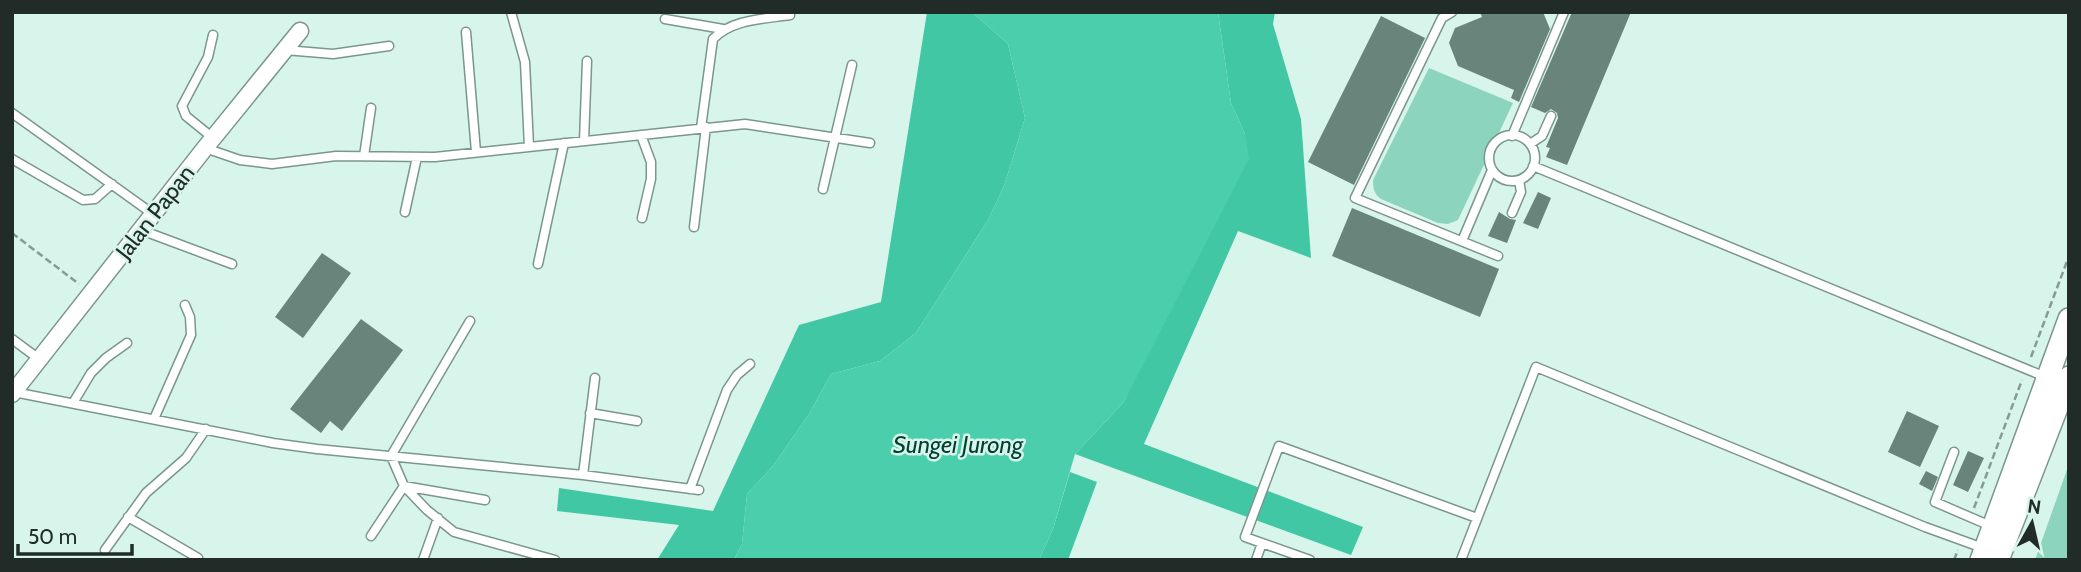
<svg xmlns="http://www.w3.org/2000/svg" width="2081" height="572" font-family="Cabin,sans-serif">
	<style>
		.green { fill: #8cd4bd }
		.forest { fill: #42c7a5 }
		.water { fill: #4aceab }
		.building { fill: #69847a }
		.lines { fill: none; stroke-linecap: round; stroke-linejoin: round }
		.service-casing { stroke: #7b968d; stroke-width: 11 }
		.minor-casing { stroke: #7b968d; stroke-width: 19 }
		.secondary-casing { stroke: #7b968d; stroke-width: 24 }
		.path { stroke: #869b94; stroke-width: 2.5; stroke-dasharray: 7 3.5; stroke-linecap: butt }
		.service { stroke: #fff; stroke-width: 8 }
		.minor { stroke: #fff; stroke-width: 16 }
		.secondary { stroke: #fff; stroke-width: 21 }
		.labels { text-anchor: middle; stroke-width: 5; stroke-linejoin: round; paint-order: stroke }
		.street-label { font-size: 23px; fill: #212c29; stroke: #d8f5eb }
		.water-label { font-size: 24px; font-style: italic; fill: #023f31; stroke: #d8f5eb }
	</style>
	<rect width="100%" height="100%" fill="#d8f5eb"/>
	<path class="green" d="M1429 68 1513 103 1458 220 1448 224 1438 223 1381 199C1374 194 1373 188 1373 180Z
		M2069 464V560H2035Z"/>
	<path class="forest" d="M927 12H972L1008 44 1025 118 1004 186 988 220 916 333 880 361 831 374 809 414 773 466 747 494 742 544 734 560H657L679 525 557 511 559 488 713 511 799 325 881 302Z
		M1218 12H1275L1273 24 1301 119 1311 258 1238 231 1144 444 1363 527 1351 555 1075 454 1124 402 1245 134 1231 103Z
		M1070 472 1097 482 1068 560H1039L1053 529Z"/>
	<path class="water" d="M972 12H1218L1231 103 1245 134 1249 159 1124 402 1075 454 1053 529 1039 560H734L742 544 747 494 773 466 809 414 831 374 880 361 916 333 988 220 1004 186 1025 118 1008 44Z"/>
	<path class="building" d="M1480 12H1543L1550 29 1519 102 1511 98 1514 90 1458 66 1449 43 1455 28 1482 17Z
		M1572 12H1631L1567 165 1546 157 1550 148 1546 147 1558 118 1557 113 1551 109 1545 113 1531 107Z
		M1381 16 1425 38 1354 185 1308 162Z
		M1538 192 1551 198 1538 229 1523 223Z
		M1352 208 1499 269 1480 317 1332 256Z
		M1499 212 1510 219 1516 220 1507 243 1488 236Z
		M322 253 351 273 303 338 275 317Z
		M361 319 403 350 342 431 330 421 321 433 290 409Z
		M1907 411 1939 426 1920 467 1888 452Z
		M1968 451 1984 458 1968 492 1953 485Z
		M1926 471 1938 477 1932 491 1919 484Z"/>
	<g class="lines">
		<g class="service-casing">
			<path id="service" d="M511 12 525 62 529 147
				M1452 12 1442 18 1355 198 1498 256
				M665 19 723 29
				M466 32 476 152
				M285 50 333 54 389 46
				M12 113 153 214
				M701 128 713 39C732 19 764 19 790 15
				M641 135 651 162V179L642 218
				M1489 158a23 23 0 1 1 46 0a23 23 0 1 1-46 0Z
				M1512 136 1564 12
				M213 138 186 116 182 106 208 57 213 35
				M584 141 587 61
				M1530 144 1542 136 1551 116
				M205 148 240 160 272 164 336 156 435 157 745 124 870 143
				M364 156 371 108
				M12 159 83 200 95 199 112 184
				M1533 166 2048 378
				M823 189 852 65
				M405 212 417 157
				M1512 213 1521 192 1519 180
				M694 227 706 127
				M141 230 232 264
				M1462 241 1492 170
				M538 264 564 143
				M470 321 391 456 404 486 427 510 454 532 555 560
				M12 339 39 359
				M14 392 273 443 317 449 583 475 699 490
				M73 403 91 373 106 358 127 343
				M590 413 637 421
				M154 419 191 335 190 317 185 305
				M1954 452 1935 502 1993 527
				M583 475 595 378
				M690 489 727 390 737 375 750 364
				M128 517 198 558
				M371 536 404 486 485 500
				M105 550 146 493 186 458 206 429
				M423 560 438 518
				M1256 560 1262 543
				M1310 560 1245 537 1279 446 1477 518
				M1461 560 1536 367 1925 527 1983 548"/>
		</g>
		<g class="minor-casing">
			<path id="minor" d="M12 394 205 148 300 31"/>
		</g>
		<g class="secondary-casing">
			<path id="secondary" d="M1981 560 2069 319
				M1998 560 2069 377"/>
		</g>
		<path class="path" d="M12 233 79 284
			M2031 357 2069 256
			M1974 508 2022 380
			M1954 560 1958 550"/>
		<use href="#service" class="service"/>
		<use href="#minor" class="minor"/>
		<use href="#secondary" class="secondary"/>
	</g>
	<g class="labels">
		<g class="street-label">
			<text transform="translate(155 212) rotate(-52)" y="8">Jalan Papan</text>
		</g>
		<g class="water-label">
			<text x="958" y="453">Sungei Jurong</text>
		</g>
	</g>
	<rect width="2081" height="572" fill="none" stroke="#212c29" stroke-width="28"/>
	<g transform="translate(2032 523) rotate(8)" stroke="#d8f5eb" stroke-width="5" paint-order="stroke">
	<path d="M0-5L12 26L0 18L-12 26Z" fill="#212c29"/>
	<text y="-10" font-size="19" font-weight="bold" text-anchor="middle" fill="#212c29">N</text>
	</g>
	<path d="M18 544v10h114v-10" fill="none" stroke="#212c29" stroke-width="3.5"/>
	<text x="28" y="544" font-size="21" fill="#212c29" stroke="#d8f5eb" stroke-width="5" paint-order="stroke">50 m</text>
</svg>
